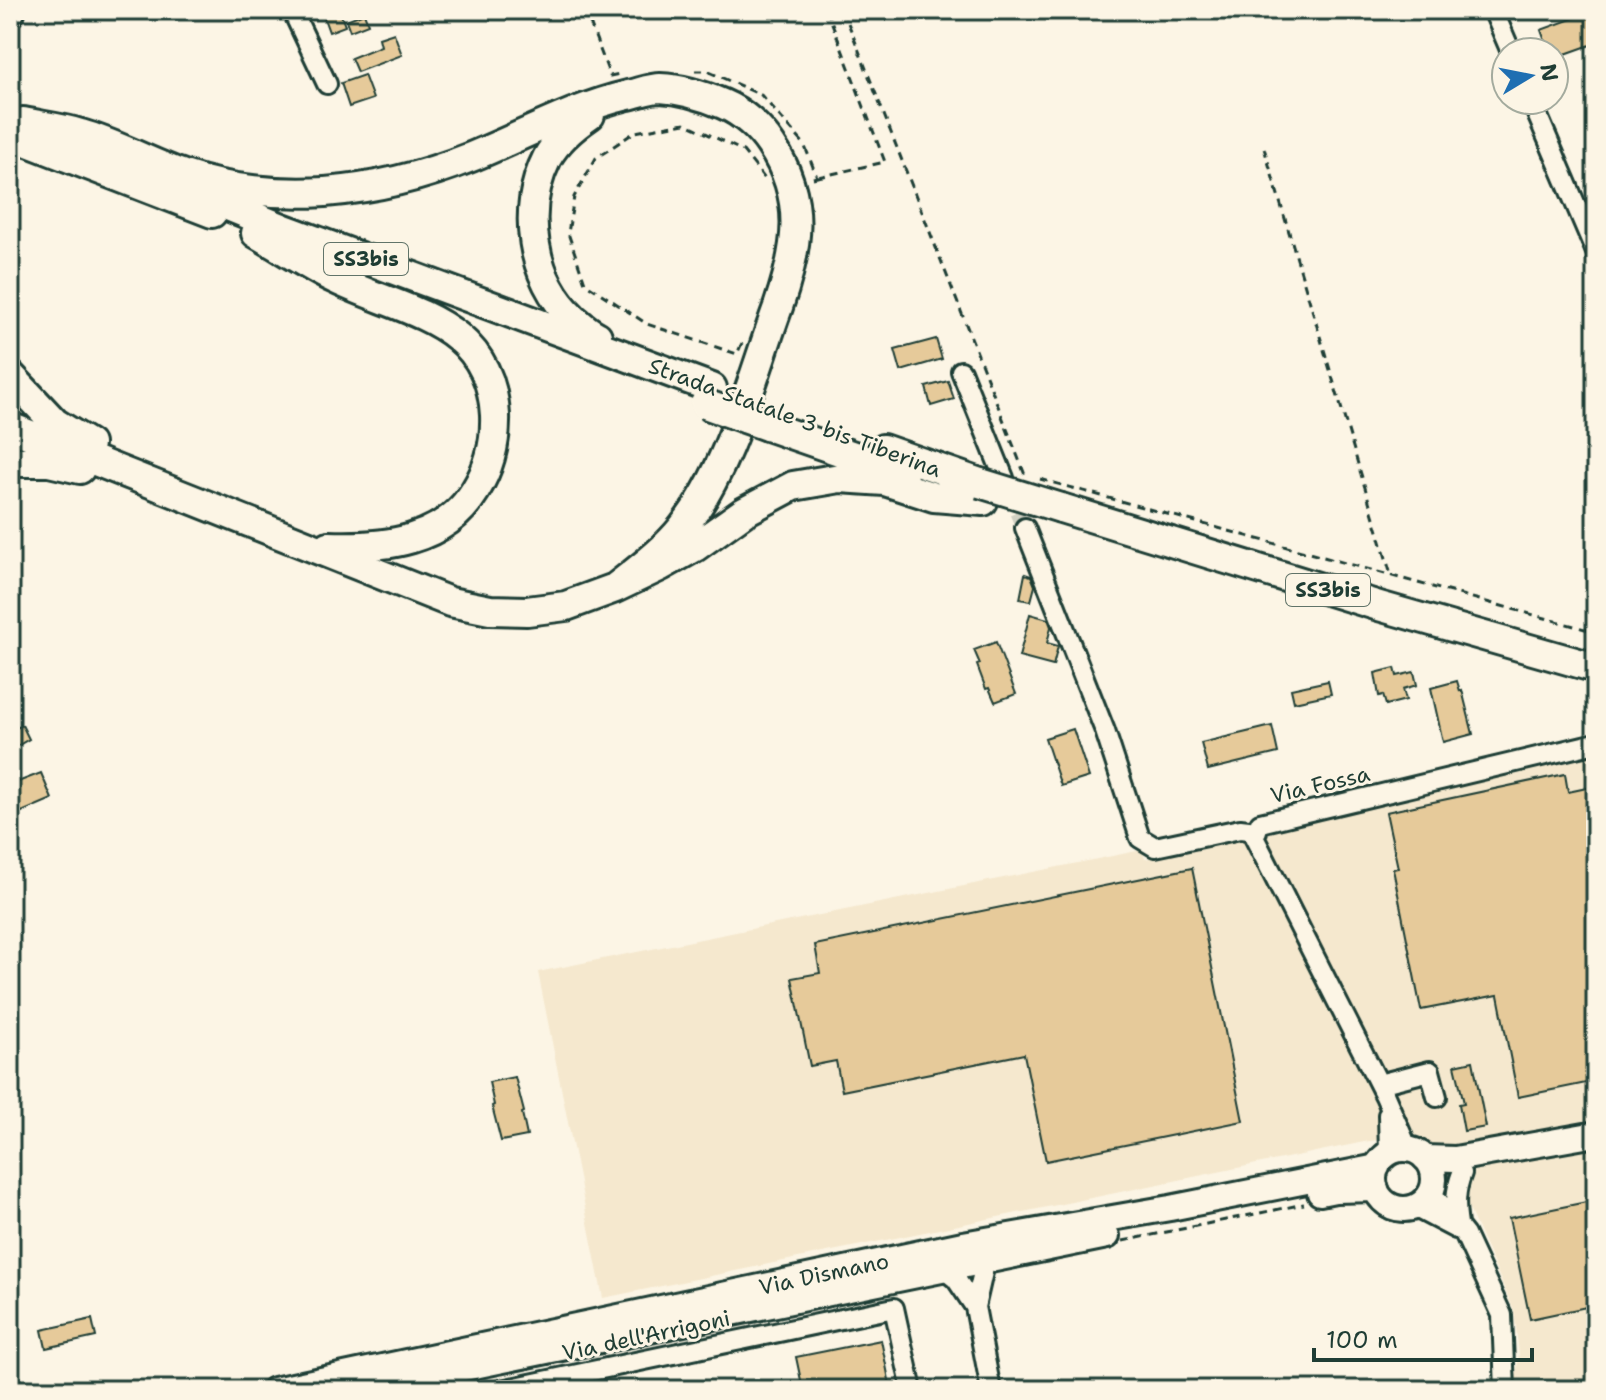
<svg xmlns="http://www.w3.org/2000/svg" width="1606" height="1400" font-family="'Shantell Sans',sans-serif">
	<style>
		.built { fill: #f5e8ce }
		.building { fill: #e6ca9a; stroke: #1f3d34; stroke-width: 2 }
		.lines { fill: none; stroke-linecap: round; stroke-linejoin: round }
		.minor-tunnel { stroke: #d0d0c2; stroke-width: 18; stroke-dasharray: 18 9; stroke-linecap: butt }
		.minor-casing { stroke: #1f3d34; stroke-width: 24 }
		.major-casing { stroke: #1f3d34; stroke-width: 30 }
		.highway-casing { stroke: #1f3d34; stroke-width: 34 }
		.path { stroke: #1f3d34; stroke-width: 3; stroke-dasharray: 8 6; stroke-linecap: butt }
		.minor { stroke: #fcf5e5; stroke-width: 18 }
		.major { stroke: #fcf5e5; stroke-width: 24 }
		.highway { stroke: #fcf5e5; stroke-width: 28 }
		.highway-bridge-casing { stroke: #1f3d34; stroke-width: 34; stroke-linecap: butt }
		.highway-bridge { stroke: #fcf5e5; stroke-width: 28 }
		.labels { text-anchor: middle; stroke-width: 6; stroke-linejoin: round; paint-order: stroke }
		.shield { fill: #fcf5e5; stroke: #617469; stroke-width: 2 }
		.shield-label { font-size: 20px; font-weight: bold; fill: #1f3d34 }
		.street-label { font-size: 22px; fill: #1f3d34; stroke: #fcf5e5 }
	</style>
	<rect width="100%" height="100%" fill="#fcf5e5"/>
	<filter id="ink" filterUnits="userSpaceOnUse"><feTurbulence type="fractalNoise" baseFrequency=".0125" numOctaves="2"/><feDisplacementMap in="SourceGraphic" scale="16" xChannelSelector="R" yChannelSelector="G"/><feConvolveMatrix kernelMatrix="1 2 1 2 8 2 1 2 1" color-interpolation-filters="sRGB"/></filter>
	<g filter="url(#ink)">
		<path class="built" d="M1596 750V1390H1514L1519 1354 1514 1310 1469 1209 1450 1171 1437 1153 1419 1143 1397 1139 1369 1141 603 1298 538 972 1142 850 1145 859 1247 838 1306 820Z"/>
		<path class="building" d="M321 10H339L345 26 329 32Z
			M1596 10V43L1554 58V52H1549L1541 30Z
			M364 13 368 24 350 31 346 20Z
			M394 33 402 55 357 72 351 58 381 46 379 38Z
			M364 75 373 99 349 107 341 83Z
			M936 339 942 359 901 371 895 350Z
			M948 381 954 399 931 406 926 387Z
			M1025 574 1031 576 1035 586 1031 601 1020 599Z
			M1030 614 1048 619 1051 627 1047 643 1058 646 1053 666 1019 657Z
			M996 642 1016 694 995 702 989 688 986 689 977 665 980 664 974 650Z
			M1395 668 1397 676 1414 672 1417 685 1403 689 1406 700 1386 705 1383 695 1379 696 1375 673Z
			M1328 681 1331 694 1294 702 1291 689Z
			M1457 681 1460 691 1462 690 1473 734 1443 742 1431 688Z
			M22 725 29 739 10 750V731Z
			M1272 726 1278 753 1208 770 1201 743Z
			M1073 729 1089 777 1061 786 1045 738Z
			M41 773 52 799 10 817V785Z
			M1565 774 1568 792 1596 786V1081L1518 1097 1498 995 1421 1010 1393 869 1398 868 1386 812Z
			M1192 868 1243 1121 1046 1161 1024 1054 842 1091 836 1061 810 1066 792 978 820 973 815 945Z
			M1473 1061 1486 1127 1464 1131 1459 1104 1464 1103 1455 1065Z
			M515 1077 524 1112 522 1113 527 1136 501 1141 492 1106 494 1105 489 1082Z
			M1596 1200V1305L1530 1319 1509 1218Z
			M92 1319 96 1337 46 1348 42 1330Z
			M881 1340 891 1390H803L796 1357Z"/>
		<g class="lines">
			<path class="minor-tunnel" d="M1008 486 1025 528"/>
			<g class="minor-casing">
				<path id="minor" d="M292 10 327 84
					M1493 10 1511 52
					M1531 100 1596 252
					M961 371 1004 478
					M1025 528 1105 731 1140 838 1155 847 1240 829 1257 831
					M1379 1084 1430 1071 1437 1097
					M1388 1115 1389 1153
					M1408 1149 1385 1096 1254 837 1260 823 1596 743
					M1431 1192 1465 1235 1502 1315 1505 1390
					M1414 1207 1456 1229
					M1458 1224C1455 1205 1455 1191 1462 1173
					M986 1259 975 1307 991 1390
					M942 1268 956 1279 975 1307
					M501 1390 894 1308 912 1390"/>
			</g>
			<g class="major-casing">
				<g id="major">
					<circle cx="1404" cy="1179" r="30"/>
					<path d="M1425 1158 1455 1159 1596 1134"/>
					<path d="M1320 1193 1335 1190 1376 1189"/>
					<path id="s1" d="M274 1390 963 1244 1170 1208 1377 1167"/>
					<path d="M357 1390 1107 1236"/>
				</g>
			</g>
			<g class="highway-casing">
				<path id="highway" d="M10 12V10
					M590 115C574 126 557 140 547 158 521 209 531 279 573 318 581 325 588 332 597 336
					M23 122C42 126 62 128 81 134 116 144 149 163 184 175 228 190 279 195 325 192 375 188 424 176 471 157 523 136 573 108 628 95 638 93 650 88 660 88 682 89 702 95 723 104 742 112 760 128 771 145 807 199 798 249 778 307 752 378 730 468 683 527 664 551 639 569 615 588
					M10 135 212 213
					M196 193 282 228 712 388
					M256 233C282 248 308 266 335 279 404 313 490 319 495 415 496 443 490 467 475 491 444 542 384 548 329 546
					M10 375 55 423 89 444
					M767 426 903 473
					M10 427 450 602 490 610 527 611 566 606 615 588 661 566 695 547 744 512 793 486 840 478 885 481 934 497 983 501
					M883 449 980 483
					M10 462H49L80 469
					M1061 508 1379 606 1596 668"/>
			</g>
			<path class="path" d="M585 10 610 76 620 74
				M843 10 1025 475
				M695 71H707L761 95 804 144 817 177 809 179
				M1264 148 1391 575
				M818 177 885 162 827 10
				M742 343 737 354 647 324 585 283 568 233 574 197 596 158 635 132 685 123 743 151 765 179
				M1040 479 1596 632
				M1123 1241 1304 1204"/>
			<use href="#minor" class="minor"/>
			<use href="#major" class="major"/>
			<use href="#highway" class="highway"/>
			<g class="highway-bridge-casing">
				<path id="highway-bridge" d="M705 404 767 426
					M980 483 1061 508"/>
			</g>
			<use href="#highway-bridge" class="highway-bridge"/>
		</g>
	</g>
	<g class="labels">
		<g class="shield">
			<rect x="324" y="243" width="84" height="32" rx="6"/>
			<rect x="1286" y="574" width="84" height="32" rx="6"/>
		</g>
		<g class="shield-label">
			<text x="366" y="266">SS3bis</text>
			<text x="1328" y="597">SS3bis</text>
		</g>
		<g class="street-label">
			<text transform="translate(795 417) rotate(20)" y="8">Strada Statale 3 bis Tiberina</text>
			<text transform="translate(1320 784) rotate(-13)" y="8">Via Fossa</text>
			<text dy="8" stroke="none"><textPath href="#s1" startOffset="562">Via Dismano</textPath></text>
			<text transform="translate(646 1335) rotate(-12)" y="8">Via dell'Arrigoni</text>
		</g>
	</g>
	<rect width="1606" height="1400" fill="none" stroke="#fcf5e5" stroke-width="40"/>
	<rect x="20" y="20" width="1566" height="1360" fill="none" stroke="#1f3d34" stroke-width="3" filter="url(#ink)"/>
	<g transform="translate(1530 76) rotate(80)"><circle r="38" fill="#fcf5e5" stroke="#a4ab9e" stroke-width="2"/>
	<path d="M0-6L14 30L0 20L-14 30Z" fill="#1f6fb2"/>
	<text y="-12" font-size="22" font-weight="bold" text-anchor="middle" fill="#1f3d34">N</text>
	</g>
	<path d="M1314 1348v12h218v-12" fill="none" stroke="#1f3d34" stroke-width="4"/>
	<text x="1326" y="1348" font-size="24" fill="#1f3d34" stroke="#fcf5e5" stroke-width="6" paint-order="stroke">100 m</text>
</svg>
